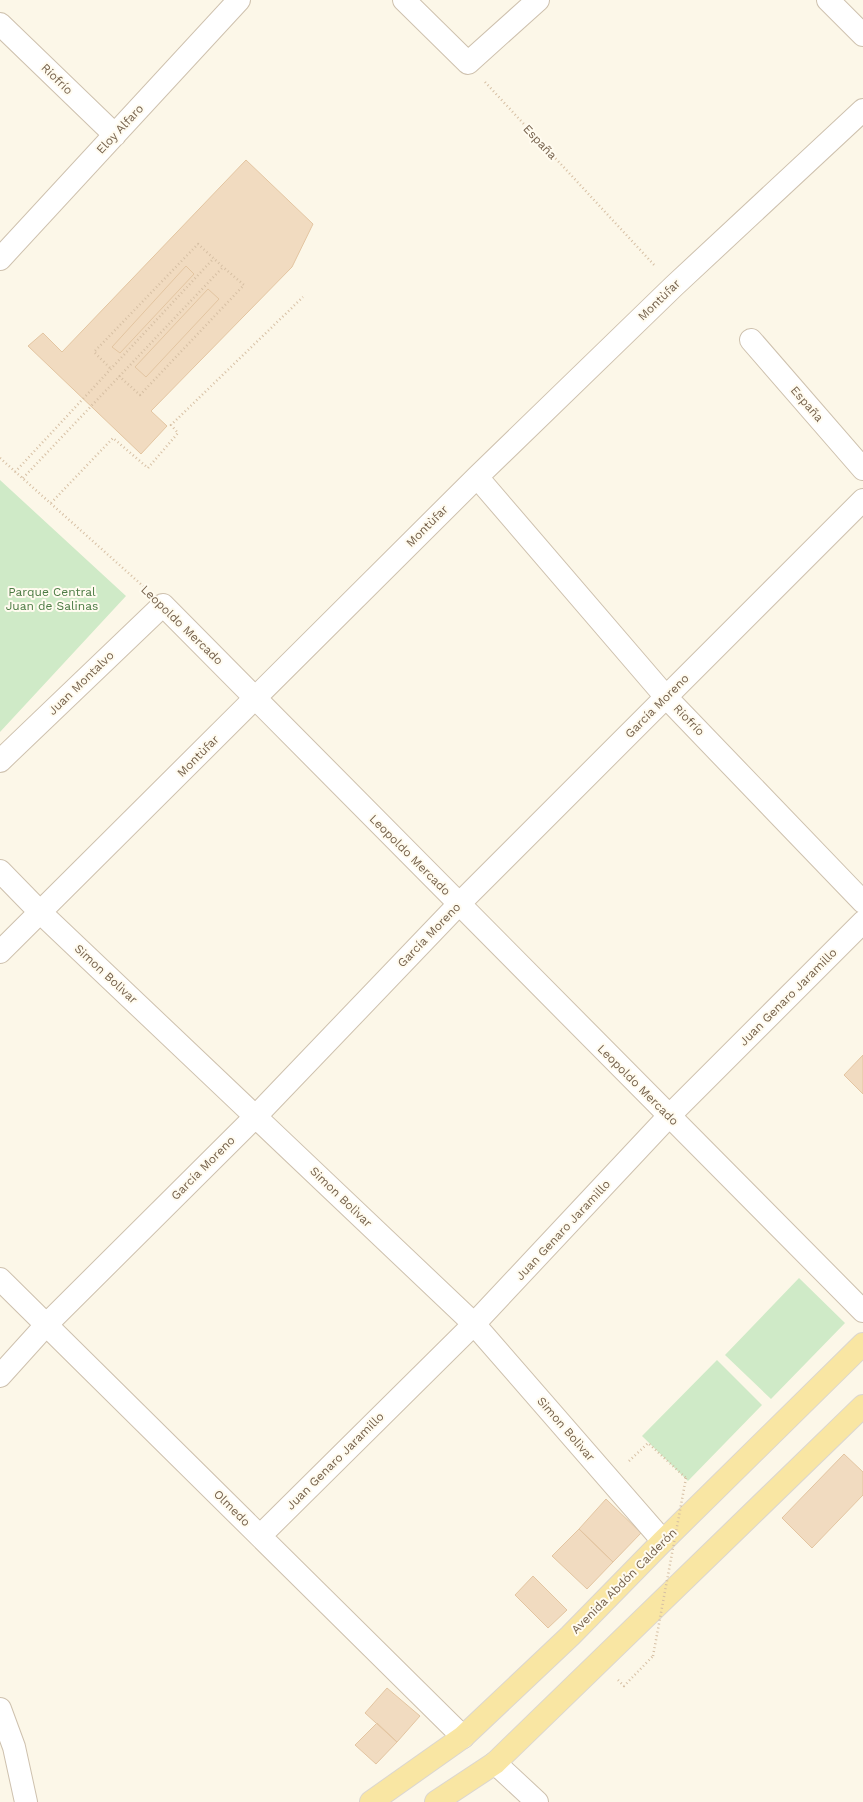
<svg xmlns="http://www.w3.org/2000/svg" width="863" height="1802" font-family="'Work Sans',sans-serif">
	<style>
		.green { fill: #cfeac7 }
		.building { fill: #f1dbc0; stroke: #e3c5a1 }
		.lines { fill: none; stroke-linecap: round; stroke-linejoin: round }
		.minor-casing { stroke: #cec1ae; stroke-width: 24 }
		.major-casing { stroke: #dbd6d0; stroke-width: 24 }
		.path { stroke: #d6bfa3; stroke-width: 2.5; stroke-dasharray: 1 3; stroke-linecap: butt }
		.minor { stroke: #fff; stroke-width: 22 }
		.major { stroke: #f9e6a3; stroke-width: 22 }
		.path-bridge { stroke: #d6bfa3; stroke-width: 2.5; stroke-dasharray: 1 3; stroke-linecap: butt }
		.labels { text-anchor: middle; stroke-width: 4; stroke-linejoin: round; paint-order: stroke }
		.street-label { font-size: 12px; fill: #76624c; stroke: #fffbef }
		.park-label { font-size: 12px; fill: #4c7b44; stroke: #fffbef }
	</style>
	<rect width="100%" height="100%" fill="#fcf7e8"/>
	<path class="green" d="M0 480 126 596 0 732Z
		M799 1278 845 1323 771 1399 725 1355Z
		M717 1360 762 1405 688 1481 642 1436Z"/>
	<path class="building" d="M246 160 313 224 292 267 151 411 167 426 141 454 28 346 43 333 62 352Z
		M186 266 194 274 120 353 112 347Z
		M208 289 219 299 146 377 135 367Z
		M863 1055V1094L844 1075Z
		M844 1454 863 1472V1495L812 1548 782 1518Z
		M606 1499 641 1533 613 1562 579 1529Z
		M579 1529 613 1562 587 1589 552 1556Z
		M533 1576 567 1610 548 1628 515 1595Z
		M387 1688 420 1716 397 1742 365 1713Z
		M377 1723 397 1742 376 1764 355 1745Z"/>
	<g class="lines">
		<g class="minor-casing">
			<path id="minor" d="M404 0 468 63 538 0
				M828 0 863 35
				M0 24 115 135
				M0 259 239 0
				M751 340 863 469
				M477 477 666 697 863 902
				M0 761 163 605 863 1311
				M0 871 41 913 474 1324 663 1541
				M0 952 477 477 674 286 863 110
				M0 1279 463 1737
				M0 1376 46 1325 256 1116 459 904 863 500
				M260 1536 474 1324 669 1116 863 922
				M0 1709 14 1747 26 1802
				M495 1763 537 1802"/>
		</g>
		<g class="major-casing">
			<path id="major" d="M371 1802 463 1737 570 1636 663 1541 863 1344
				M436 1802 495 1763 863 1406"/>
		</g>
		<path class="path" d="M485 82 656 267
			M119 376 140 395 244 285 223 267
			M0 458 144 587
			M15 472 214 258
			M23 478 223 267 198 244 94 352 111 369
			M51 503 113 438 148 468 178 433 171 425 303 297
			M629 1461 648 1443 686 1478
			M618 1680 624 1686 653 1656"/>
		<use href="#minor" class="minor"/>
		<use href="#major" class="major"/>
		<path class="path-bridge" d="M653 1656 686 1478"/>
	</g>
	<g class="labels">
		<g class="street-label">
			<text transform="translate(57 79) rotate(44)" y="4">Riofrío</text>
			<text transform="translate(120 129) rotate(-47)" y="4">Eloy Alfaro</text>
			<text transform="translate(540 142) rotate(47)" y="4">España</text>
			<text transform="translate(659 300) rotate(-44)" y="4">Montùfar</text>
			<text transform="translate(807 404) rotate(49)" y="4">España</text>
			<text transform="translate(427 526) rotate(-45)" y="4">Montùfar</text>
			<text transform="translate(182 625) rotate(44)" y="4">Leopoldo Mercado</text>
			<text transform="translate(81 683) rotate(-44)" y="4">Juan Montalvo</text>
			<text transform="translate(657 706) rotate(-45)" y="4">García Moreno</text>
			<text transform="translate(689 720) rotate(46)" y="4">Riofrío</text>
			<text transform="translate(198 756) rotate(-45)" y="4">Montùfar</text>
			<text transform="translate(410 855) rotate(45)" y="4">Leopoldo Mercado</text>
			<text transform="translate(429 935) rotate(-46)" y="4">García Moreno</text>
			<text transform="translate(106 974) rotate(43)" y="4">Simon Bolìvar</text>
			<text transform="translate(788 997) rotate(-45)" y="4">Juan Genaro Jaramillo</text>
			<text transform="translate(638 1085) rotate(45)" y="4">Leopoldo Mercado</text>
			<text transform="translate(203 1168) rotate(-45)" y="4">García Moreno</text>
			<text transform="translate(341 1197) rotate(44)" y="4">Simon Bolìvar</text>
			<text transform="translate(563 1230) rotate(-47)" y="4">Juan Genaro Jaramillo</text>
			<text transform="translate(566 1429) rotate(49)" y="4">Simon Bolìvar</text>
			<text transform="translate(335 1461) rotate(-45)" y="4">Juan Genaro Jaramillo</text>
			<text transform="translate(232 1508) rotate(45)" y="4">Olmedo</text>
			<text transform="translate(624 1581) rotate(-45)" y="4">Avenida Abdón Calderón</text>
		</g>
		<g class="park-label">
			<text x="52" y="596">Parque Central<tspan x="52" dy="14">Juan de Salinas</tspan></text>
		</g>
	</g>
</svg>
